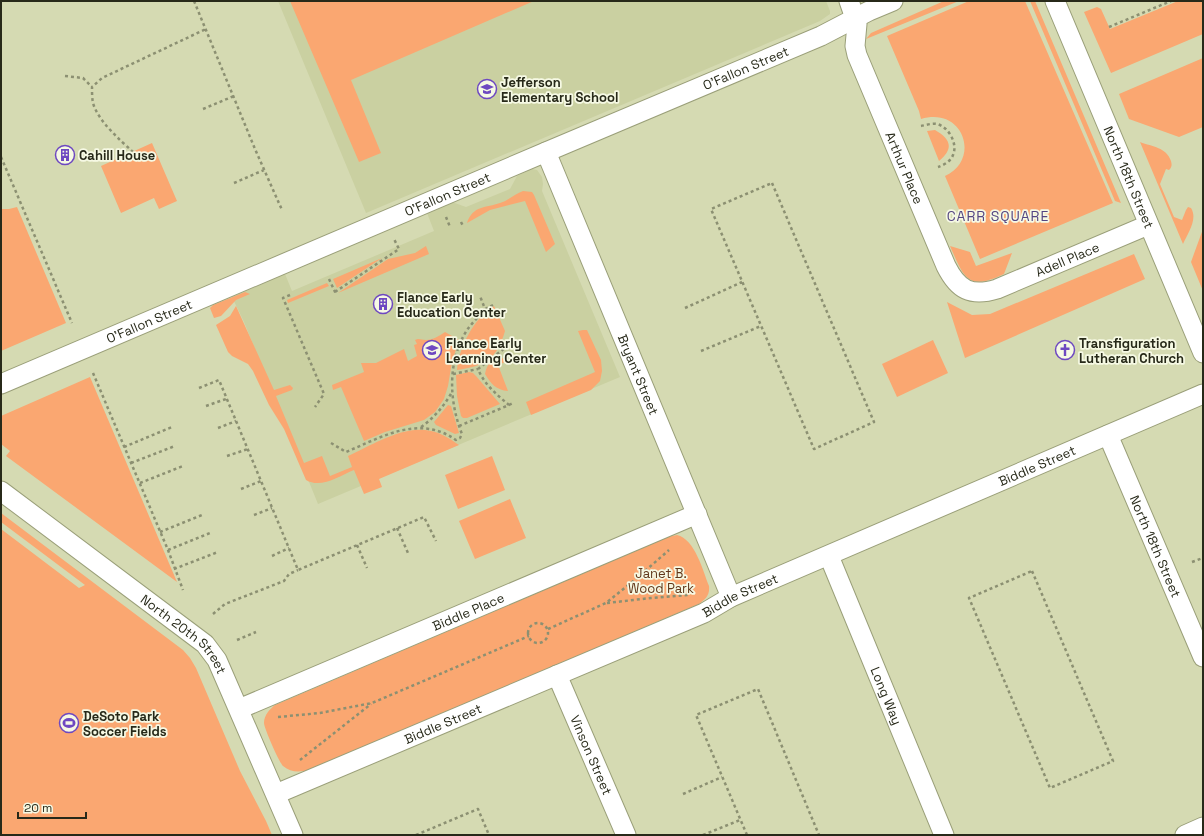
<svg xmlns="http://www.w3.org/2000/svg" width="1204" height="836" font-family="'Space Grotesk',sans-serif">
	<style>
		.built { fill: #cad0a1 }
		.green { fill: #faa771 }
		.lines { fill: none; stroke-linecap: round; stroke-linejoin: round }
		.street-casing { stroke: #9a9f79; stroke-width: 21 }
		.path { stroke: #8c9072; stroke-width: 2.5; stroke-dasharray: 3 3; stroke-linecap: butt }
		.street { stroke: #fff; stroke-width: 19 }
		.labels { text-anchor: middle; stroke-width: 3.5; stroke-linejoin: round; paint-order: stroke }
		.street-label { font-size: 13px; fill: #272919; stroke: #f6f9e4 }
		.poi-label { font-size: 13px; font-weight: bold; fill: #272919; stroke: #f6f9e4; text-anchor: start }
		.park-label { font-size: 13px; fill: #62381b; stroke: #f6f9e4 }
		.neighbourhood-label { font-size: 14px; letter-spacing: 1px; fill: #544582; stroke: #f6f9e4 }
	</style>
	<rect width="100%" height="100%" fill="#d5dab2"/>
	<path class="built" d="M278 1H826L830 11V14L820 21 366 213Z
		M532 169 537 170 542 177 543 184 542 191 620 377 318 504 244 322 232 297 285 274 292 291 434 231 427 213 452 202 466 207 510 189 517 176Z"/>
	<path class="green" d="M290 1H534L351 80 381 153 359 162Z
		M944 1H959L866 39 871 33Z
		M969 1H1025L1113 203 980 259 945 176C981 160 964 106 921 119L919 111 887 36Z
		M1030 1H1035L1121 203 1115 201Z
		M1178 1H1203V34L1111 73 1084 12 1097 7 1101 9 1110 29Z
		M1203 58V127L1179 137 1129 119 1119 94Z
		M935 130C951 139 954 149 939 161L927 131Z
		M1140 142C1153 147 1166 147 1171 161 1172 165 1172 167 1169 170L1166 169 1160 184 1174 217 1182 220 1186 210 1188 207 1191 208C1198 219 1188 233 1183 244Z
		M152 143 177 201 159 209 154 198 121 213 101 166Z
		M523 191 532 192 534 195 555 244 546 252 525 201 490 210 467 223C473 205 486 208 500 203 509 200 515 194 523 191Z
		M17 207 66 323 1 351V209H9Z
		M1203 229V291L1191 262Z
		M426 246 429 254 338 293 388 259 415 253Z
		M950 246 970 252 976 266 1012 253 1004 274C967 292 964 277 950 246Z
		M1134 254 1145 279 965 358 947 302 972 315 990 314Z
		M382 258 337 288 333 279Z
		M327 283 329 286 288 303 287 300Z
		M245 292 250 294 236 300 221 316 214 318 210 308 213 305Z
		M236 306 274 390 290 385 293 388 292 390 276 396 304 463 322 456 330 476 352 467 348 456C370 446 400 427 425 430 438 431 449 438 459 445L379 479 382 487 364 494 354 470C339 476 321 489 306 480L284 429 269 405 253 371 248 364 232 356 228 352 216 325 230 316Z
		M494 306 505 331C497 359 485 366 457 370 459 347 474 318 494 306Z
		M583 330H587L601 360 602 371 600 381 591 390 531 415 526 402 595 372 578 331Z
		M445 332 459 340 452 362 448 386 444 399 435 412 424 420 385 432 364 441 341 387 333 390 332 385 364 372 361 363H376L404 349 408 361 417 356 414 345 417 344 415 340C419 338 421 340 426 340 433 340 439 336 445 332Z
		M933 340 948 373 897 397 882 364Z
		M504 358 510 360 498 365 508 391C496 390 491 384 485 374 487 362 493 360 504 358Z
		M469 372 473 373 476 376 500 404 467 418H463L461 416 457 396 456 375Z
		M90 377 177 582 6 456 10 451 1 444V416Z
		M448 405 451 406 459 433 455 434 436 425 434 422Z
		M492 456 505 490 458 509 445 475Z
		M510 499 526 538 475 559 459 521Z
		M1 513 183 650 190 658 196 668 240 771 266 821 272 835H1V529L79 588 85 585 1 522Z
		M677 535C695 539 703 571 709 586 710 595 706 599 699 604L310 770C300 772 291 773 283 766 279 762 264 728 264 723 264 715 270 709 275 705L668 537Z"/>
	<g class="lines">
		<g class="street-casing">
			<g id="street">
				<path id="s1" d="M849 1 857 24 855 46 857 55 946 266C958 290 971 297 997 289L1148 225"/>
				<path id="s2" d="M1055 1 1203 353"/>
				<path id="s3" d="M546 152 731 597"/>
				<path id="s4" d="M1 384 546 152 821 36 869 11 893 1"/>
				<path id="s5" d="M1108 435 1203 657"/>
				<path id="s6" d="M1 491 205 644 217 660 293 835"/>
				<path id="s7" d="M829 556 944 835"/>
				<path id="s8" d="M557 675 626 835"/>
				<path id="s9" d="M239 709 697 514"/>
				<path id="s10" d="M276 794 704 613 731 597 1203 394"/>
				<path d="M1185 835 1203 827"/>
			</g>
		</g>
		<path class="path" d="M194 1 255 149 282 210
			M1109 27 1171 1
			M65 76 83 78 92 87
			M203 109 234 96
			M921 126C926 125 932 123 937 124 949 127 958 144 953 155 951 161 944 165 938 167
			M133 152C120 140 98 121 93 103 92 98 92 92 92 87L102 78 206 29
			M1 157 72 323
			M234 183 264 170
			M772 183 874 422 814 449 711 209Z
			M446 217 450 227
			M461 222 463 226
			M329 279 336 294
			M335 292 399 249 394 239
			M290 295 283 298 324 394 315 407
			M685 308 742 282
			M485 309 493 305
			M701 351 761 326
			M93 373 168 550 183 590
			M453 374 478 369
			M199 388 219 380 298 570 424 517 436 541
			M509 405 513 403
			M206 406 226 399
			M459 426 509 405C497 395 484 384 478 369L510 344
			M421 427C434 418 444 406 452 392
			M218 428 236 421
			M331 443 346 452C382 437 419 414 456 440L460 438 462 434C449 401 447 362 467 330 472 323 479 316 485 309L480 296
			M124 447 172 427
			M227 456 248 449
			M131 463 175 446
			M140 483 183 466
			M241 489 261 481
			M254 515 272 508
			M397 528 408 553
			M160 532 202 515
			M357 545 367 568
			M168 550 210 533
			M272 556 289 548
			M1192 562 1203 558
			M174 569 218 552
			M1032 571 1113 761 1050 788 969 598Z
			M607 603 651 598 689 595
			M213 614 225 604 284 581 289 574 298 570
			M528 633a10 10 0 1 1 20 0a10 10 0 1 1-20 0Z
			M548 629 606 603 637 578 669 550
			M237 640 256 632
			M278 717 320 713 372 703 529 636
			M300 760 371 704
			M683 794 722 777
			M416 835 478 809 489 835
			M703 835 740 820
			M747 835 696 715 758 689 819 835"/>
		<use href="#street" class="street"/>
	</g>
	<defs>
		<g id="school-ring" transform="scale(1)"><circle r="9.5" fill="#f6f9e4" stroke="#6e48c1" stroke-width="1.5"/><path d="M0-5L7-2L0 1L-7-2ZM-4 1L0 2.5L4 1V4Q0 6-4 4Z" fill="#6e48c1"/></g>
		<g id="building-ring" transform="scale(1)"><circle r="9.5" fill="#f6f9e4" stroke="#6e48c1" stroke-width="1.5"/><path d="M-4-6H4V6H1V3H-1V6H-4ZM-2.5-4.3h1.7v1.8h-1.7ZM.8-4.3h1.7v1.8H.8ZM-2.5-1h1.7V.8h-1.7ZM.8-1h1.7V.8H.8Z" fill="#6e48c1"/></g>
		<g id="church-ring" transform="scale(1)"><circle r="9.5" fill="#f6f9e4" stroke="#6e48c1" stroke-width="1.5"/><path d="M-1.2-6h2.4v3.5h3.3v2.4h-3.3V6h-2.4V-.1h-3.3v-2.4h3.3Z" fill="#6e48c1"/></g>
		<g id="stadium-ring" transform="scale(1)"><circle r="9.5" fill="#f6f9e4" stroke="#6e48c1" stroke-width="1.5"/><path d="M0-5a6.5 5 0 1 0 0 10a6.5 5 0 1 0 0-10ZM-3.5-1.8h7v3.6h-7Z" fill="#6e48c1"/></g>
	</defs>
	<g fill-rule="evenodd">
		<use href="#school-ring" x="487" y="89"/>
		<use href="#building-ring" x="65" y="155"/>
		<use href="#building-ring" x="383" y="304"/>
		<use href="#school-ring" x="432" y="350"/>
		<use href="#church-ring" x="1065" y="350"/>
		<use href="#stadium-ring" x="69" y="723"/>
	</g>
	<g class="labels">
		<g class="street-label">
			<text dy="5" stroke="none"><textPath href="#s4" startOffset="809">O'Fallon Street</textPath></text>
			<text dy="5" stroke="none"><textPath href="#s1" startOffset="178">Arthur Place</textPath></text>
			<text dy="5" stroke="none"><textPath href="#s2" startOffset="191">North 18th Street</textPath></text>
			<text dy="5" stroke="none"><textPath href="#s4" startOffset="485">O'Fallon Street</textPath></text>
			<text dy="5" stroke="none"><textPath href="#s1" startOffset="424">Adell Place</textPath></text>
			<text dy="5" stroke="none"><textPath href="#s4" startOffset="161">O'Fallon Street</textPath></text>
			<text dy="5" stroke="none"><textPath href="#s3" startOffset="241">Bryant Street</textPath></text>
			<text dy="5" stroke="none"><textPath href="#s10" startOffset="829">Biddle Street</textPath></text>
			<text dy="5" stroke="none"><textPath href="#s5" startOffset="121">North 18th Street</textPath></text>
			<text dy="5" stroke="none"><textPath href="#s10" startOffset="505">Biddle Street</textPath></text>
			<text dy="5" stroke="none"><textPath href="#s9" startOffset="249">Biddle Place</textPath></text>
			<text dy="5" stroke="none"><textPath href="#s6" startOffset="233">North 20th Street</textPath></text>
			<text dy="5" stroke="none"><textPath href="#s7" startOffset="151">Long Way</textPath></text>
			<text dy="5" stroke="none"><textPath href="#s10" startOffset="181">Biddle Street</textPath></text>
			<text dy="5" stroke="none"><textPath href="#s8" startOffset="87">Vinson Street</textPath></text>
		</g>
		<g class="poi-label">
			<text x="501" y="87">Jefferson<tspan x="501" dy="15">Elementary School</tspan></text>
			<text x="79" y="160">Cahill House</text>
			<text x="397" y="302">Flance Early<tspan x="397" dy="15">Education Center</tspan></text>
			<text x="446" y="348">Flance Early<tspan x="446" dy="15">Learning Center</tspan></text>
			<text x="1079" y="348">Transfiguration<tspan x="1079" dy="15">Lutheran Church</tspan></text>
			<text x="83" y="721">DeSoto Park<tspan x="83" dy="15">Soccer Fields</tspan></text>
		</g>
		<g class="park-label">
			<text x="661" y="578">Janet B.<tspan x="661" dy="15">Wood Park</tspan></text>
		</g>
		<g class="neighbourhood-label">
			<text x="998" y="221">CARR SQUARE</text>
		</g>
	</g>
	<rect width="1204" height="836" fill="none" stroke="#272919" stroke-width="4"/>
	<path d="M18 812v6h68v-6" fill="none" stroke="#272919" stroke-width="2"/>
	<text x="24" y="812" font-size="12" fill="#272919" stroke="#f6f9e4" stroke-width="3" paint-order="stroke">20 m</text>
</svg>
